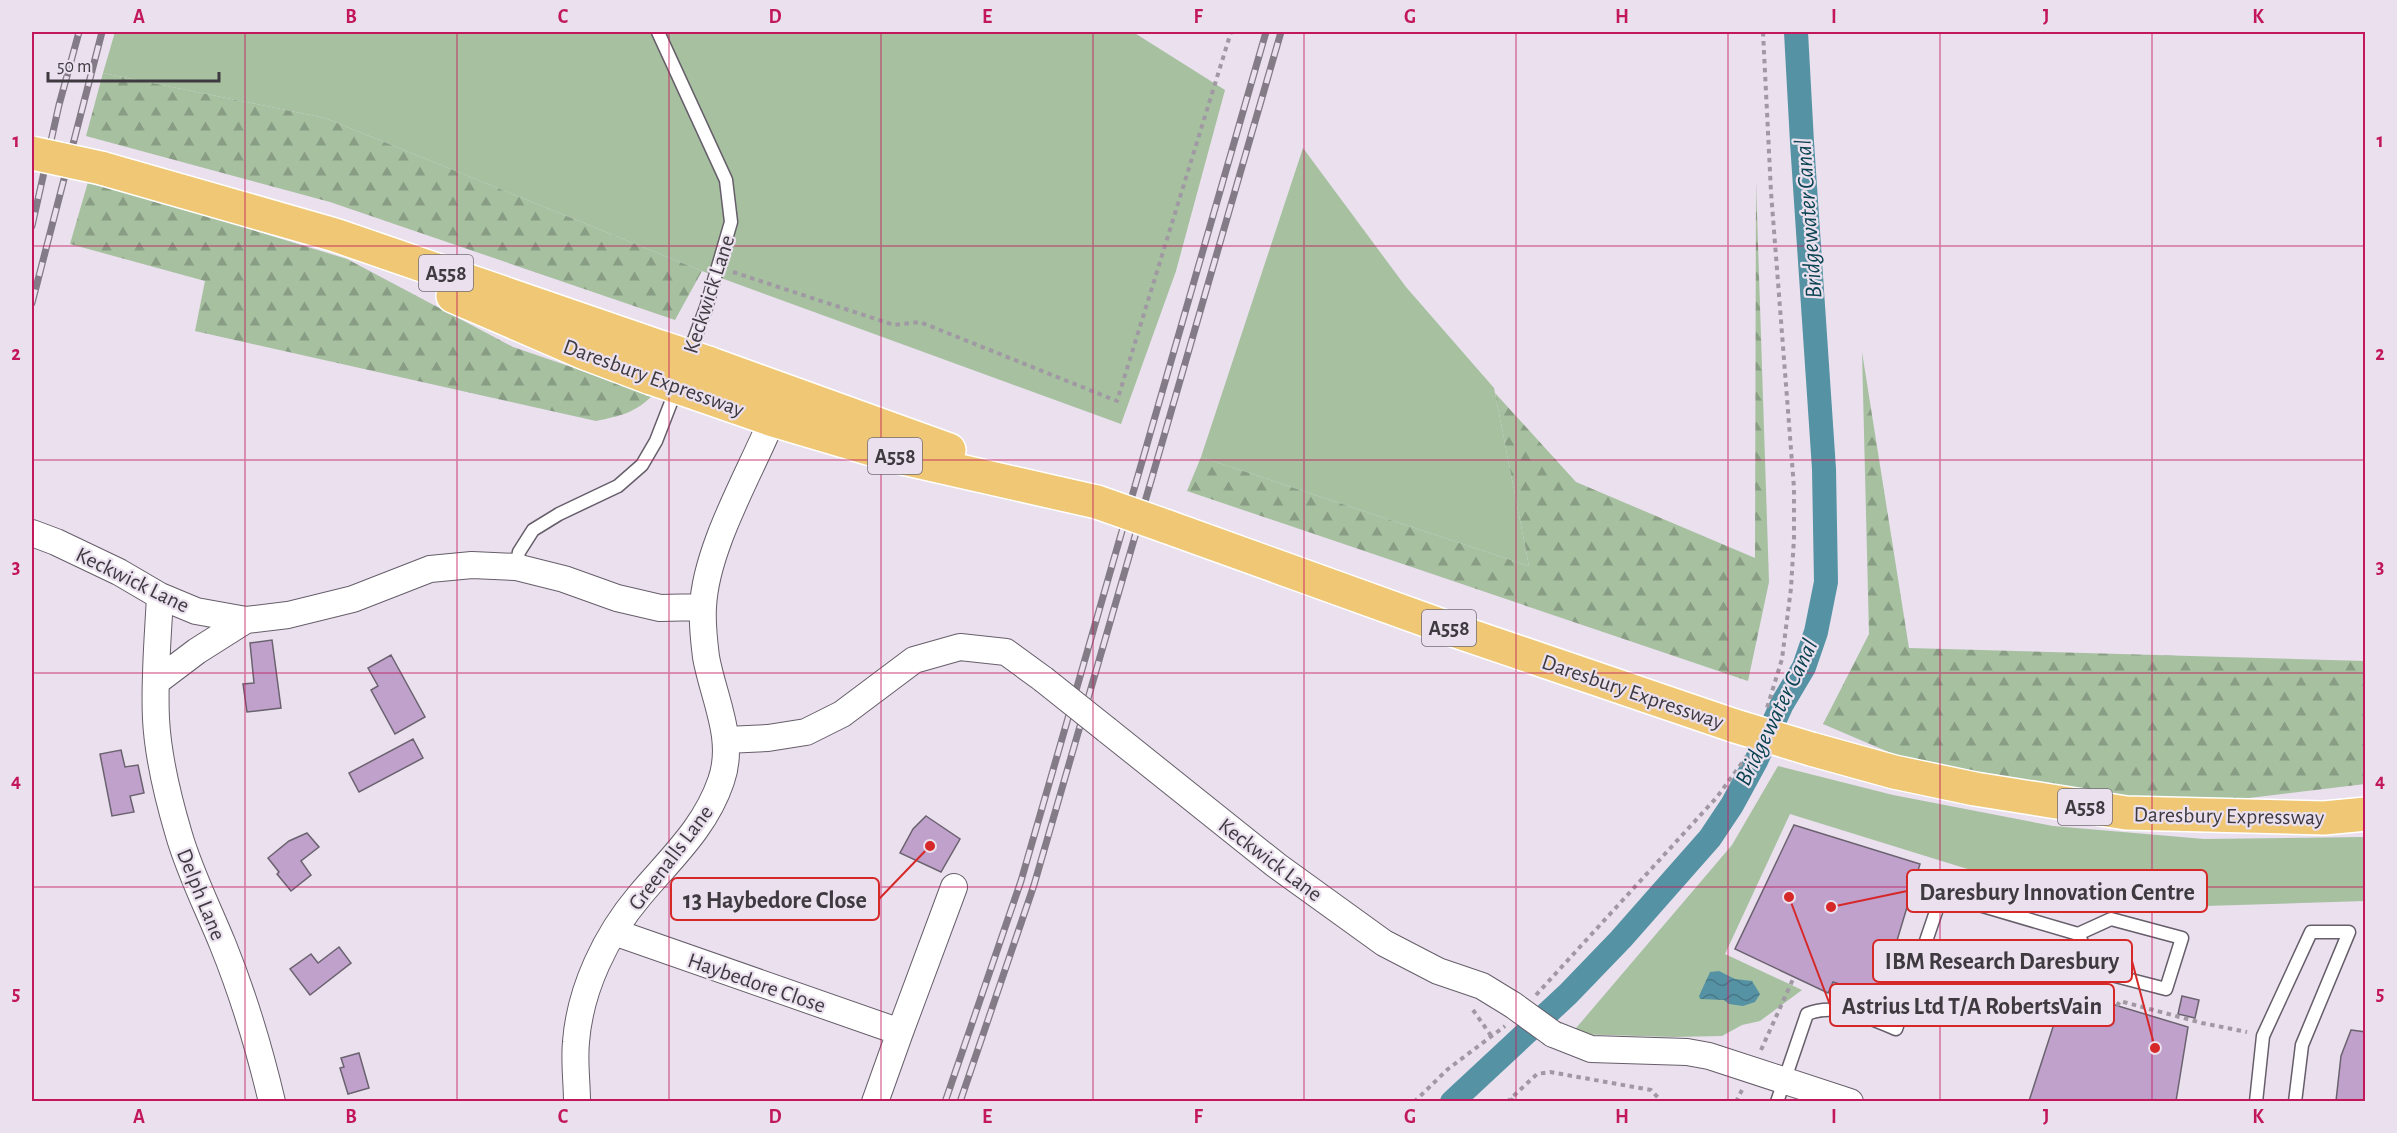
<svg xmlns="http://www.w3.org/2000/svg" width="2397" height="1133" font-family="'Alegreya Sans',sans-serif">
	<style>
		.green { fill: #a6c0a0 }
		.forest { fill: url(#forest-firs) }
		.water { fill: url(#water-waves) }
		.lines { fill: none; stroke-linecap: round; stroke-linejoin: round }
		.canal { stroke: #5592a4; stroke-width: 24 }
		.building { fill: #bfa1cc; stroke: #6b626f; stroke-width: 1.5 }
		.lane-casing { stroke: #665e6a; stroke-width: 15 }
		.street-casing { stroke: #665e6a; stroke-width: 28 }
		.primary-casing { stroke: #fff; stroke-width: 36 }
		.path { stroke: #a099a3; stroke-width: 4; stroke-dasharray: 4.5 4.5; stroke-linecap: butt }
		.lane { stroke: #fff; stroke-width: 12 }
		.street { stroke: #fff; stroke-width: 26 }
		.primary { stroke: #efc775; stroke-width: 33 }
		.rail-casing { stroke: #837c86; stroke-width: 7 }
		.rail { stroke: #eae0ee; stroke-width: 4.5; stroke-dasharray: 14; stroke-linecap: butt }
		.street-bridge-casing { stroke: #665e6a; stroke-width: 28; stroke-linecap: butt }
		.primary-bridge-casing { stroke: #fff; stroke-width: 36; stroke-linecap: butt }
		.street-bridge { stroke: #fff; stroke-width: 26 }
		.primary-bridge { stroke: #efc775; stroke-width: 33 }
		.grid { fill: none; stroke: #c2185b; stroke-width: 1.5; stroke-opacity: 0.55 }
		.labels { text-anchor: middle; stroke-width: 4.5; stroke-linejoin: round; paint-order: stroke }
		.shield { fill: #eae0ee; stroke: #726c74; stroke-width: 1.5 }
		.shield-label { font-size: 21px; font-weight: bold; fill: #3e3a40 }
		.street-label { font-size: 22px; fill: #3e3a40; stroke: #eae0ee }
		.water-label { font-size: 24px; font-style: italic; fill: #0a4351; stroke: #eae0ee }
		.leader { fill: none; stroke: #d62828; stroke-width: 2 }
		.callout-dot { fill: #d62828; stroke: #eae0ee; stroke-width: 2 }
		.callout { fill: #eae0ee; stroke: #d62828; stroke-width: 2 }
		.callout-label { font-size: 24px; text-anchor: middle; font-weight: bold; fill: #3e3a40 }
		.neatline { fill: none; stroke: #c2185b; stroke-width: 2 }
		.grid-label { font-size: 20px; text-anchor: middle; font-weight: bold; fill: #c2185b }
	</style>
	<defs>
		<pattern id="forest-firs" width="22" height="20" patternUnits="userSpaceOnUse" patternTransform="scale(1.5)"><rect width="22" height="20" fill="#a6c0a0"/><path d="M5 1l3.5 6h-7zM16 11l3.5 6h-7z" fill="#899d84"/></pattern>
		<pattern id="water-waves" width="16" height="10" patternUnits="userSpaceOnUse" patternTransform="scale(1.5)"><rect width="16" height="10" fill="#5592a4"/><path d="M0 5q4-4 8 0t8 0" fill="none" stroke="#487887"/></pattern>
	</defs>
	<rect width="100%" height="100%" fill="#eae0ee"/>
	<path class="green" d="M115 32H1133L1225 90 1176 271 1121 424 702 271 325 118 103 73Z
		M1303 148 1406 287 1494 388 1529 566 1201 457Z
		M1778 766 1893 795 2053 826 2204 839 2365 837V901L2205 906 2157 894 2095 906 1961 867 1790 814 1725 954 1802 990 1760 1021 1742 1025 1722 1036 1673 1037 1571 1034 1732 845Z"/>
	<path class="forest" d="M103 73 325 118 702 271 675 320 330 202 86 136Z
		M88 182 132 193 347 259 513 347 653 395C635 413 620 416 596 421L195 331 205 281 70 244Z
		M1756 183 1769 582 1748 681 1187 491 1201 457 1529 566 1495 393 1576 482 1755 558Z
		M1862 352 1909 648 2365 661V784L2126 813 1975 789 1823 724 1869 634Z"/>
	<path class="water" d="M1719 971 1735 979 1752 981 1760 994 1755 1002 1743 1006 1729 1004 1724 1000 1700 999 1699 996 1710 972Z"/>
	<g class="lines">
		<path class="canal" d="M1452 1102 1568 994 1621 939 1710 838 1732 805 1756 761 1782 704 1804 667 1816 632 1826 582 1824 469 1802 142 1796 32"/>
	</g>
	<path class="building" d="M272 640 281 708 247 712 243 684 254 683 250 643Z
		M391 655 425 717 395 734 371 690 378 686 368 668Z
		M413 739 423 758 359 792 349 773Z
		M121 750 125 767 138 765 144 793 130 796 134 812 112 816 100 754Z
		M926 816 960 839 941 872 900 853 913 829Z
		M1794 825 1920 864 1880 997 1833 982 1828 993 1735 949Z
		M307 833 319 847 301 861 311 875 291 891 277 874 279 872 268 858 289 841Z
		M339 947 351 963 310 995 290 969 311 954 318 963Z
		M2065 990 2188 1027 2176 1101H2029Z
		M2182 996 2199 1000 2195 1018 2178 1014Z
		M2351 1030 2366 1032V1101H2336L2341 1056Z
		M359 1053 369 1088 348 1094 340 1068 344 1067 341 1058Z"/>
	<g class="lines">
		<g class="lane-casing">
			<path id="lane" d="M658 32 726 180 731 222 706 308 688 356
				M516 567 519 552 533 530 559 514 618 486 642 465 656 441 677 387
				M1777 1102 1807 1014C1835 1002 1870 1018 1896 1029L1942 894 2078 934 2111 919 2182 938 2166 989 2096 971 2078 934
				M2256 1102 2263 1036 2311 932H2349L2302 1045 2295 1102"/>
		</g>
		<g class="street-casing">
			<path id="street" d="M32 533 56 542 119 572 160 596 196 611 246 620 288 615 353 599 430 569 472 565 516 567 564 579 617 598 660 608 703 607
				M160 596C158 637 154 678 156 719 158 758 168 798 179 835 190 873 208 908 223 945 244 997 259 1047 272 1102
				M156 682 197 651 246 620
				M1107 730 1276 865 1384 943 1438 971 1482 986 1513 1005
				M726 740 768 738 806 732 842 714 914 660 960 647 1006 652 1043 679
				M614 932 900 1032 875 1102
				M900 1032 954 887
				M1553 1034 1591 1049 1687 1052 1709 1056 1850 1102
				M577 1102C577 1082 574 1062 576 1042 580 989 606 935 640 895 671 858 705 828 721 781 736 739 713 697 706 657 704 641 702 622 703 607 706 543 756 464 779 403"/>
		</g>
		<g class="primary-casing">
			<path id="primary" d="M101 168 335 235 663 348
				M453 296 585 353 651 378
				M708 363 949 450
				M698 394 773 420 898 457 1097 502
				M1165 526 1459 632 1735 726
				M1811 749 1894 772 1975 789 2126 813 2324 818 2366 814"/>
		</g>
		<path class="path" d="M1763 32 1771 192 1794 488V538L1791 588 1782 659 1767 708
			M733 272 894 325 920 322 1117 401 1231 32
			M1536 995 1717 797 1747 756
			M2117 1006 2120 1001 2202 1023 2247 1032
			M1473 1010 1492 1037
			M1761 1050 1794 977
			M1510 1099 1517 1102
			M1414 1102 1448 1069 1505 1026
			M1507 1102 1537 1074 1550 1072 1651 1090 1662 1102
			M1736 1102 1742 1090"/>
		<use href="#lane" class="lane"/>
		<use href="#street" class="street"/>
		<use href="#primary" class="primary"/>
		<g class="rail-casing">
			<path id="rail" d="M32 226 59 105 79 32
				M32 303 102 32
				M945 1102 1021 881 1266 32
				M960 1102 1034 885 1281 32"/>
		</g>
		<use href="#rail" class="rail"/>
		<g class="street-bridge-casing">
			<path id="street-bridge" d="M1043 679 1107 730
				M1513 1005 1553 1034"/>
		</g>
		<g class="primary-bridge-casing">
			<path id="primary-bridge" d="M32 153 101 168
				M663 348 708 363
				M651 378 698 394
				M1097 502 1165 526
				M1735 726 1811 749"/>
		</g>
		<use href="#street-bridge" class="street-bridge"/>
		<use href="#primary-bridge" class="primary-bridge"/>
	</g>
	<path class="grid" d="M245 32V1102M457 32V1102M669 32V1102M881 32V1102M1093 32V1102M1304 32V1102M1516 32V1102M1728 32V1102M1940 32V1102M2152 32V1102M32 246H2366M32 460H2366M32 673H2366M32 887H2366"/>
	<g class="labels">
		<g class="shield">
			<rect x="419" y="255" width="54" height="36" rx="4.5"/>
			<rect x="868" y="438" width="54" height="36" rx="4.5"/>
			<rect x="1422" y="610" width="54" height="36" rx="4.5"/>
			<rect x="2058" y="789" width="54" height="36" rx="4.5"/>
		</g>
		<g class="shield-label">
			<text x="446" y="280">A558</text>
			<text x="895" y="463">A558</text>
			<text x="1449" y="635">A558</text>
			<text x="2085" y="814">A558</text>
		</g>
		<g class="street-label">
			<text transform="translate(708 294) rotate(-72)" y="8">Keckwick Lane</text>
			<text transform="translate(654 377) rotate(20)" y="8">Daresbury Expressway</text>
			<text transform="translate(133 579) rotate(26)" y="8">Keckwick Lane</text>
			<text transform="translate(1633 691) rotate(19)" y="8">Daresbury Expressway</text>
			<text transform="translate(2229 815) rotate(1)" y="8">Daresbury Expressway</text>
			<text transform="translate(670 857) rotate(-53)" y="8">Greenalls Lane</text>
			<text transform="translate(1271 859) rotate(37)" y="8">Keckwick Lane</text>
			<text transform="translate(202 894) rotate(68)" y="8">Delph Lane</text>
			<text transform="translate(757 982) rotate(19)" y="8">Haybedore Close</text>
		</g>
		<g class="water-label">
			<text transform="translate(1808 219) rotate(-94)" y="8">Bridgewater Canal</text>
			<text transform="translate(1776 712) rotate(-64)" y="8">Bridgewater Canal</text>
		</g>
	</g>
	<path class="leader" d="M1831 907L1907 891M930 846L879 899M2155 1048L2132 961M1789 897L1830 1005"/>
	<g class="callout-dot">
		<circle cx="1831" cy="907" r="6"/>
		<circle cx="930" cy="846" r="6"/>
		<circle cx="2155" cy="1048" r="6"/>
		<circle cx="1789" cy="897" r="6"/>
	</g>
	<g class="callout">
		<rect x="1907" y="870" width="300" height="42" rx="6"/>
		<rect x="671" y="878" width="208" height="42" rx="6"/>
		<rect x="1873" y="940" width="259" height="42" rx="6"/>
		<rect x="1830" y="984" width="284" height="42" rx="6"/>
	</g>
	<g class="callout-label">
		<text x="2057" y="900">Daresbury Innovation Centre</text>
		<text x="775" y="908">13 Haybedore Close</text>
		<text x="2002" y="969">IBM Research Daresbury</text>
		<text x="1972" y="1014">Astrius Ltd T/A RobertsVain</text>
	</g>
	<rect width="2397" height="1133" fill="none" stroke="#eae0ee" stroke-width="66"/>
	<path d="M48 72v9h171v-9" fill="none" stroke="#3e3a40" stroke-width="3"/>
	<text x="57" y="72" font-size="18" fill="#3e3a40" stroke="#eae0ee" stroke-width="4.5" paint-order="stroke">50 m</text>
	<rect x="33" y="33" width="2331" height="1067" class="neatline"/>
	<g class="grid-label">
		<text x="139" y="23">A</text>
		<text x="351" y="23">B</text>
		<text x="563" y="23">C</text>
		<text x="775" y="23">D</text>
		<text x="987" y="23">E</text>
		<text x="1198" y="23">F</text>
		<text x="1410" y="23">G</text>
		<text x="1622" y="23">H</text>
		<text x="1834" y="23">I</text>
		<text x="2046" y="23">J</text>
		<text x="2258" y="23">K</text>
		<text x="16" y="147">1</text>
		<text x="2380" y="147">1</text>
		<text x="16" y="360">2</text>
		<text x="2380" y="360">2</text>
		<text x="16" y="573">3</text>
		<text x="2380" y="573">3</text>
		<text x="16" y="787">4</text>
		<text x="2380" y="787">4</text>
		<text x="16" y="1000">5</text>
		<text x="2380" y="1000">5</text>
		<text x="139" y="1123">A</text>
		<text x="351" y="1123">B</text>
		<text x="563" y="1123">C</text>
		<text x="775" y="1123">D</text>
		<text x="987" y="1123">E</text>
		<text x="1198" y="1123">F</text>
		<text x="1410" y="1123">G</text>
		<text x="1622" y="1123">H</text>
		<text x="1834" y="1123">I</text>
		<text x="2046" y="1123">J</text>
		<text x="2258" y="1123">K</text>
	</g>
</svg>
